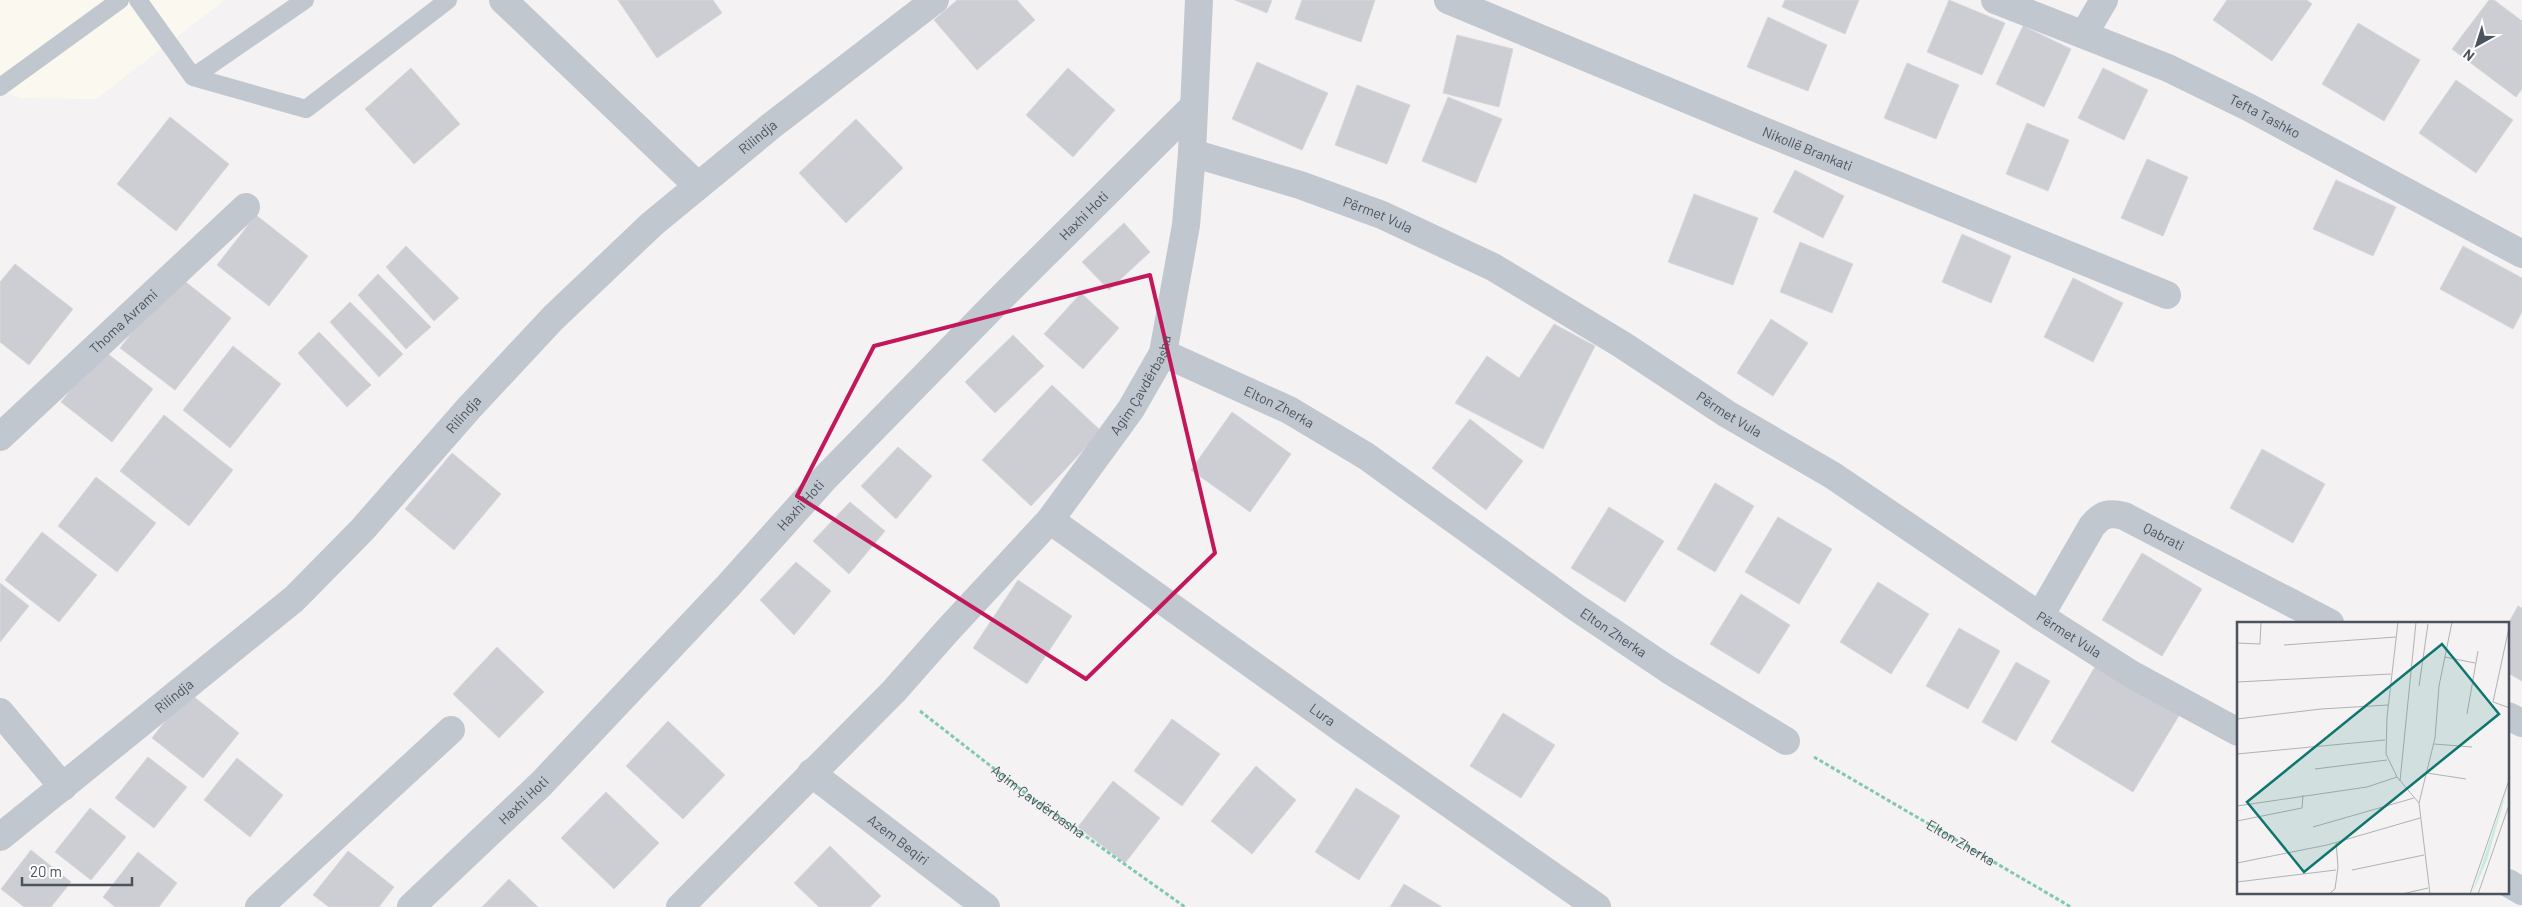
<svg xmlns="http://www.w3.org/2000/svg" width="2522" height="907" font-family="Barlow,sans-serif">
	<style>
		.commercial { fill: #fbf9ef }
		.building { fill: #ccced4; stroke: #d7d8dd }
		.lines { fill: none; stroke-linecap: round; stroke-linejoin: round }
		.path { stroke: #80c8ae; stroke-width: 3; stroke-dasharray: 4 2.5; stroke-linecap: butt }
		.lane { stroke: #c1c7cf; stroke-width: 18 }
		.street { stroke: #c1c7cf; stroke-width: 28 }
		.marked { fill: none; stroke: #c2185b; stroke-width: 4; stroke-linejoin: round }
		.labels { text-anchor: middle; stroke-width: 4; stroke-linejoin: round; paint-order: stroke }
		.street-label { font-size: 14px; fill: #4b535e; stroke: #fff }
		.inset-road { fill: none; stroke: #b0b2b7; stroke-width: 1 }
		.view { fill: #0f766e; fill-opacity: 0.15; stroke: #0f766e; stroke-width: 2.5 }
		.inset-edge { fill: none; stroke: #4b535e; stroke-width: 2.5 }
	</style>
	<rect width="100%" height="100%" fill="#f4f2f2"/>
	<path class="commercial" d="M0 0H225L96 99 20 98 0 89Z"/>
	<path class="building" d="M618 0H713L722 13 657 58Z
		M957 0H1017L1035 20 977 70 934 20Z
		M1235 0H1272L1267 13Z
		M1302 0H1375L1361 42 1295 19Z
		M1785 0H1859L1845 34 1782 7Z
		M1949 0 2005 23 1982 75 1927 52Z
		M2227 0H2307L2312 4 2272 61 2213 20Z
		M2489 0H2494L2522 21V89L2516 97 2452 49Z
		M1768 17 1827 45 1808 91 1747 67Z
		M2358 23 2420 60 2384 121 2322 84Z
		M2023 26 2071 49 2044 107 1996 84Z
		M1457 35 1513 49 1499 107 1443 93Z
		M1257 62 1328 93 1302 150 1232 119Z
		M1907 63 1959 85 1936 139 1884 118Z
		M411 68 460 124 414 164 365 109Z
		M1068 68 1115 110 1073 157 1026 115Z
		M2103 68 2148 90 2124 140 2078 118Z
		M2456 80 2513 120 2476 173 2419 133Z
		M1357 85 1410 105 1387 164 1335 145Z
		M1448 97 1502 119 1476 183 1422 161Z
		M170 117 229 164 176 231 117 184Z
		M856 119 903 168 846 223 799 173Z
		M2027 123 2069 140 2048 191 2006 174Z
		M2147 159 2188 177 2163 236 2121 218Z
		M1795 170 1844 196 1823 238 1773 212Z
		M2336 180 2396 207 2373 256 2313 229Z
		M1694 194 1758 218 1733 285 1668 262Z
		M256 215 308 256 269 306 217 265Z
		M1124 223 1150 252 1109 290 1082 262Z
		M1962 234 2011 256 1991 303 1942 282Z
		M1800 242 1853 264 1832 313 1780 292Z
		M406 246 459 298 434 321 386 267Z
		M2463 246 2522 278V312L2513 329 2440 289Z
		M15 264 73 309 29 365 0 342V282Z
		M378 274 431 327 406 349 358 295Z
		M177 275 231 318 175 390 120 348Z
		M2073 278 2123 303 2093 362 2044 337Z
		M1081 293 1119 328 1083 369 1044 334Z
		M350 302 403 354 379 377 330 322Z
		M1771 319 1808 343 1773 396 1737 373Z
		M1554 324 1595 346 1543 449 1455 403 1487 356 1519 378Z
		M319 332 371 385 347 407 298 353Z
		M1013 335 1044 366 995 413 965 382Z
		M233 346 281 384 230 448 183 410Z
		M103 350 153 389 112 442 61 402Z
		M1052 385 1101 431 1031 506 982 460Z
		M1232 412 1291 454 1250 512 1191 470Z
		M164 415 233 470 189 526 120 471Z
		M1470 419 1523 461 1486 510 1432 468Z
		M898 447 932 476 896 519 861 486Z
		M2262 449 2325 484 2293 543 2230 508Z
		M452 453 501 494 454 550 405 509Z
		M96 477 156 523 117 572 58 526Z
		M1715 483 1754 506 1715 572 1677 549Z
		M850 502 885 531 849 574 813 541Z
		M1609 507 1664 541 1625 602 1571 568Z
		M1778 517 1832 549 1799 604 1745 572Z
		M42 532 97 575 59 622 5 580Z
		M2142 553 2202 589 2162 656 2102 620Z
		M796 562 831 591 794 635 760 600Z
		M1018 580 1072 616 1027 684 973 648Z
		M1878 582 1929 614 1891 674 1840 642Z
		M0 583 29 606 0 642Z
		M1741 594 1790 625 1759 674 1710 644Z
		M2518 606 2522 608V681L2508 673V624Z
		M1959 628 2000 651 1968 709 1926 686Z
		M497 647 544 692 499 738 453 694Z
		M2016 662 2050 681 2016 741 1982 722Z
		M2096 665 2180 714 2133 792 2051 742Z
		M188 692 239 733 203 778 152 738Z
		M1503 713 1555 745 1521 798 1470 766Z
		M1172 719 1220 754 1182 806 1134 771Z
		M668 721 725 775 683 819 626 766Z
		M148 757 187 787 154 828 115 798Z
		M237 758 283 795 250 837 204 800Z
		M1256 766 1296 800 1252 854 1211 821Z
		M1113 781 1160 818 1125 863 1078 827Z
		M1356 788 1400 816 1359 880 1315 852Z
		M606 792 659 843 614 889 561 838Z
		M90 808 126 837 91 880 55 852Z
		M830 846 881 896 870 907H819L794 883Z
		M31 850 71 882 51 907H24L1 889Z
		M348 851 394 887 379 907H329L313 895Z
		M138 852 177 883 159 907H115L103 897Z
		M509 879 538 907H482Z
		M1404 884 1442 907H1390Z"/>
	<g class="lines">
		<g class="path">
			<path id="s1" d="M920 711 1033 799 1185 907"/>
			<path id="s2" d="M1814 757 2071 907"/>
		</g>
		<path class="lane" d="M138 0 193 77 306 109 448 0
			M193 77 305 0
			M0 87 120 0"/>
		<g class="street">
			<path d="M503 0 698 186"/>
			<path id="s3" d="M1448 0 1761 130 2167 295"/>
			<path id="s4" d="M1995 0 2168 68 2250 108 2522 254"/>
			<path d="M2084 34 2104 0"/>
			<path id="s5" d="M1192 153 1300 185 1382 215 1493 267 1621 344 1727 414 1832 475 2040 616 2131 674 2238 732"/>
			<path id="s6" d="M1163 353 1289 410 1366 456 1574 606 1669 670 1786 741"/>
			<path id="s7" d="M0 437 246 207"/>
			<path id="s8" d="M1050 520 1348 733 1597 907"/>
			<path id="s9" d="M2040 616 2092 526C2102 514 2109 512 2124 516L2330 623"/>
			<path d="M0 712 63 787"/>
			<path d="M2508 716 2522 723"/>
			<path id="s10" d="M811 773 986 907"/>
			<path id="s11" d="M0 837 294 599 362 530 469 408 553 318 652 224 771 126 935 0"/>
			<path d="M2508 883 2522 891"/>
			<path d="M259 907 451 730"/>
			<path id="s12" d="M411 907 542 783 728 586 825 478 1004 295 1194 106"/>
			<path id="s13" d="M680 907 894 691 947 631 1050 520 1131 409 1163 353 1186 225 1192 153 1199 0"/>
		</g>
	</g>
	<path class="marked" d="M1150 275 1215 553 1086 679 797 496 874 346Z"/>
	<g class="labels">
		<g class="street-label">
			<text dy="5" stroke="none"><textPath href="#s4" startOffset="294">Tefta Tashko</textPath></text>
			<text dy="5" stroke="none"><textPath href="#s11" startOffset="1034">Rilindja</textPath></text>
			<text dy="5" stroke="none"><textPath href="#s3" startOffset="389">Nikollë Brankati</textPath></text>
			<text dy="5" stroke="none"><textPath href="#s12" startOffset="965">Haxhi Hoti</textPath></text>
			<text dy="5" stroke="none"><textPath href="#s5" startOffset="196">Përmet Vula</textPath></text>
			<text dy="5" stroke="none"><textPath href="#s7" startOffset="169">Thoma Avrami</textPath></text>
			<text dy="5" stroke="none"><textPath href="#s13" startOffset="699">Agim Çavdërbasha</textPath></text>
			<text dy="5" stroke="none"><textPath href="#s6" startOffset="128">Elton Zherka</textPath></text>
			<text dy="5" stroke="none"><textPath href="#s11" startOffset="629">Rilindja</textPath></text>
			<text dy="5" stroke="none"><textPath href="#s5" startOffset="601">Përmet Vula</textPath></text>
			<text dy="5" stroke="none"><textPath href="#s12" startOffset="560">Haxhi Hoti</textPath></text>
			<text dy="5" stroke="none"><textPath href="#s9" startOffset="185">Qabrati</textPath></text>
			<text dy="5" stroke="none"><textPath href="#s6" startOffset="532">Elton Zherka</textPath></text>
			<text dy="5" stroke="none"><textPath href="#s5" startOffset="1006">Përmet Vula</textPath></text>
			<text dy="5" stroke="none"><textPath href="#s11" startOffset="224">Rilindja</textPath></text>
			<text dy="5" stroke="none"><textPath href="#s8" startOffset="335">Lura</textPath></text>
			<text dy="5" stroke="none"><textPath href="#s12" startOffset="155">Haxhi Hoti</textPath></text>
			<text dy="5" stroke="none"><textPath href="#s1" startOffset="149">Agim Çavdërbasha</textPath></text>
			<text dy="5" stroke="none"><textPath href="#s10" startOffset="110">Azem Beqiri</textPath></text>
			<text dy="5" stroke="none"><textPath href="#s2" startOffset="170">Elton Zherka</textPath></text>
		</g>
	</g>
	<g transform="translate(2237 622)">
		<rect width="272" height="272" fill="#f4f2f2"/>
		<path d="M272 161 250 238 235 272Z" fill="#c6edda"/>
		<path class="inset-road" d="M161 0 150 95 149 132 160 155 182 181M273 1 256 80 273 86M0 21 23 22 24 0M47 23 159 15M208 35 238 41M0 60 154 52M182 64 191 2M230 92 241 29M0 97 84 87 151 83M197 122 235 125M0 132 148 118M78 147 150 138M190 151 229 157M163 159 179 0M0 184 130 165 160 155M0 199 65 186 66 173M76 205 177 176M0 241 90 223 183 196M115 248 187 233M0 260 99 248M92 272 98 267 101 245 99 220M165 272 191 266M193 272 182 181 198 116 202 64 215 0M233 272 273 155M241 272 273 180"/>
		<path class="view" d="M205 22 262 92 67 250 10 180Z"/>
		<rect width="272" height="272" class="inset-edge"/>
	</g>
	<g transform="translate(2477 45) rotate(219)" stroke="#ffffff" stroke-width="4" paint-order="stroke">
	<path d="M0-4L9 19L0 12L-9 19Z" fill="#4b535e"/>
	<text y="-8" font-size="14" font-weight="bold" text-anchor="middle" fill="#4b535e">N</text>
	</g>
	<path d="M22 877v8h110v-8" fill="none" stroke="#4b535e" stroke-width="2.5"/>
	<text x="30" y="877" font-size="15" fill="#4b535e" stroke="#ffffff" stroke-width="4" paint-order="stroke">20 m</text>
</svg>
